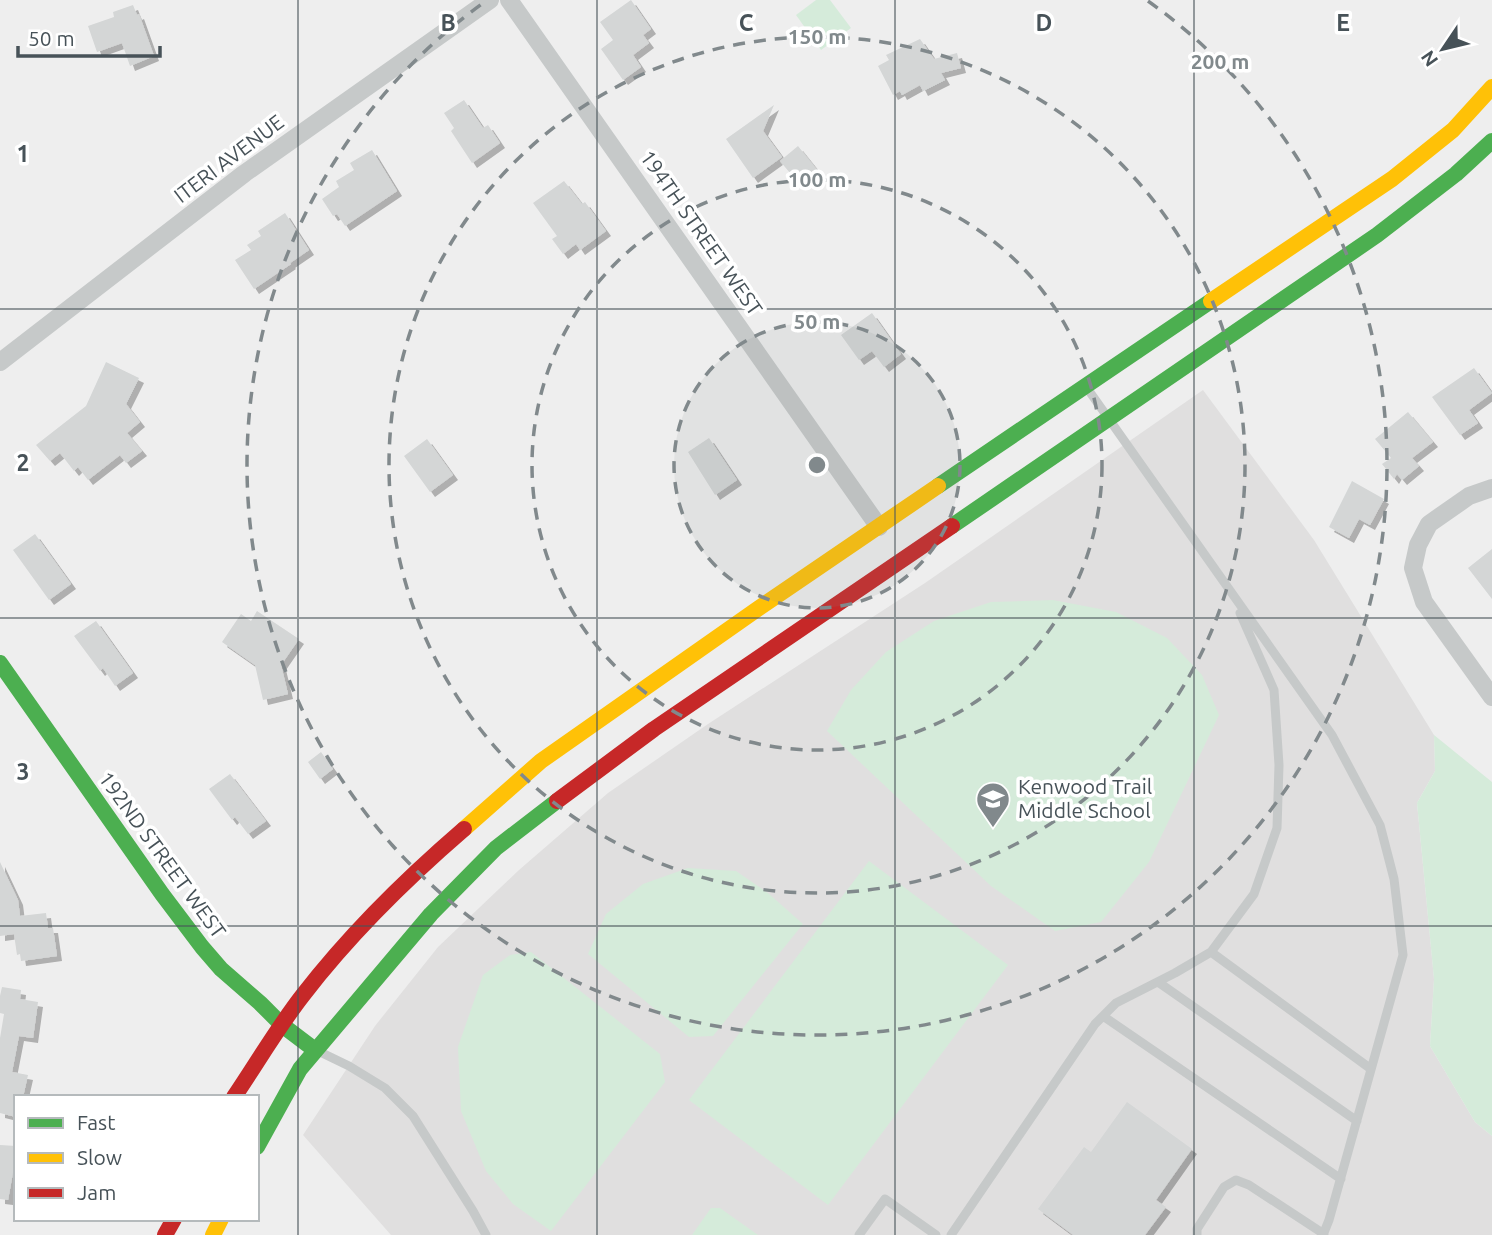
<svg xmlns="http://www.w3.org/2000/svg" width="1492" height="1235" font-family="Ubuntu,sans-serif">
	<style>
		.education { fill: #e0dfdf }
		.green { fill: #d5ebda }
		.building { fill: #d4d6d6; filter: url(#shadow) }
		.lines { fill: none; stroke-linecap: round; stroke-linejoin: round }
		.lane { stroke: #c6c9c9; stroke-width: 9 }
		.street { stroke: #c6c9c9; stroke-width: 18 }
		.fast { stroke: #4caf50; stroke-width: 16 }
		.slow { stroke: #ffc107; stroke-width: 16 }
		.jam { stroke: #c62828; stroke-width: 16 }
		.grid { fill: none; stroke: #475258; stroke-width: 2; stroke-opacity: 0.55 }
		.ring { fill: none; stroke: #81898c; stroke-width: 3.5; stroke-dasharray: 12 9 }
		.labels { text-anchor: middle; stroke-width: 7; stroke-linejoin: round; paint-order: stroke }
		.street-label { font-size: 21px; fill: #475258; stroke: #fff }
		.poi-label { font-size: 21px; fill: #475258; stroke: #fff; text-anchor: start }
		.grid-label { font-size: 23px; text-anchor: middle; font-weight: bold; fill: #475258; stroke: #fff; stroke-width: 7; stroke-linejoin: round; paint-order: stroke }
		.centre { fill: #81898c; stroke: #fff; stroke-width: 3.5 }
		.ring-label { font-size: 21px; text-anchor: middle; font-weight: bold; fill: #81898c; stroke: #fff; stroke-width: 7; stroke-linejoin: round; paint-order: stroke }
	</style>
	<defs>
		<filter id="shadow"><feDropShadow dx="5" dy="5" stdDeviation="0" flood-color="#0004"/></filter>
	</defs>
	<rect width="100%" height="100%" fill="#eee"/>
	<path class="education" d="M1203 390 1314 540 1434 735 1435 771 1417 803 1434 979 1430 1046 1475 1122 1492 1136V1235H391L303 1135 375 1026 438 947 519 870 608 793 708 724 925 583Z"/>
	<path class="green" d="M816 0H830L851 28 821 50 796 15Z
		M1053 600 1116 612 1167 638 1202 675 1219 715 1149 862 1101 922 1055 931 991 886 827 731 851 690 886 652 934 621 991 602Z
		M1434 735 1492 782V1136L1475 1122 1430 1046 1434 979 1417 803 1435 771Z
		M869 861 1008 965 828 1205 689 1100Z
		M688 868 736 871 768 893 803 924 713 1036 689 1037 588 954 606 914 643 884Z
		M531 952 660 1054 665 1082 551 1231 513 1204 486 1171 461 1111 458 1047 483 975 510 955Z
		M711 1208H720L758 1235H692Z"/>
	<path class="building" d="M631 0 651 29 643 35 649 43 633 55 641 67 623 80 601 49 613 40 600 22Z
		M133 5 137 15 139 14 154 56 130 66 122 43 97 52 88 26 114 17 113 12Z
		M920 39 934 59 957 53 961 68 941 73 945 80 923 91 920 85 902 95 900 91 893 95 878 66 889 60 886 55Z
		M464 100 483 128 488 125 500 143 472 163 451 131 454 128 444 113Z
		M774 105 763 131 782 157 753 178 726 139Z
		M798 146 818 171 800 185 780 161Z
		M372 150 397 191 345 226 337 214 333 216 322 199 339 187 336 181 354 170 350 163Z
		M564 181 582 204 585 202 606 231 580 250 576 244 563 254 552 239 557 236 533 203Z
		M285 213 309 250 290 263 291 264 254 289 235 260 251 250 247 245 261 236 258 231Z
		M872 313 901 354 884 367 872 351 859 360 841 335Z
		M106 362 139 378 126 404 140 422 127 433 142 451 126 463 120 455 88 480 78 467 74 471 60 453 50 461 36 445 86 406Z
		M1474 368 1492 393 1469 410 1478 423 1460 435 1432 397Z
		M1408 412 1433 442 1412 458 1419 466 1402 480 1397 474 1394 479 1382 464 1391 458 1375 439Z
		M709 438 737 480 715 495 688 452Z
		M427 439 453 475 430 492 404 456Z
		M1352 481 1384 499 1370 525 1359 519 1349 538 1329 527Z
		M35 534 71 584 49 600 13 550Z
		M1492 549V599L1468 568Z
		M257 611 299 639 281 665 288 694 263 700 255 665 222 642 241 614 251 621Z
		M96 621 133 673 115 686 103 668 100 671 74 636Z
		M321 752 333 769 320 779 308 762Z
		M230 774 266 821 248 834 235 817 232 820 209 789Z
		M0 862 18 900 20 916 46 913 48 928H53L57 956 21 961 20 954 17 955 14 934 0 936Z
		M2 987 21 990 20 999 38 1002 33 1038 19 1036 12 1072 28 1075 23 1097H16V1117L0 1113V1038L4 1014 0 1013V996Z
		M1127 1102 1192 1149 1156 1200 1166 1207 1145 1235H1073L1038 1209 1084 1147 1091 1152Z
		M0 1145 16 1146V1156L8 1200 0 1199Z"/>
	<g class="lines">
		<path class="lane" d="M1087 388 1332 735 1380 825 1394 879 1403 955 1329 1220 1323 1235
			M1211 952 1371 1069
			M1158 982 1357 1121
			M1103 1016 1341 1179
			M320 1052 349 1066 385 1088 413 1116 473 1211 486 1235
			M859 1235 885 1199 936 1235
			M951 1235 1095 1024 1116 1003 1175 973 1211 952 1254 894 1277 828 1279 765 1274 690 1240 613
			M1197 1235V1229L1224 1187 1236 1180 1249 1185 1324 1234"/>
		<path class="street" d="M509 0 879 527
			M0 362 245 173 490 0
			M1492 488 1469 496 1429 524 1418 545 1413 568 1424 602 1492 697"/>
		<path class="fast" d="M938 486 1211 301
			M952 526 1377 235 1456 174 1492 141
			M0 663 162 894 202 947 221 969 260 1003 282 1025 315 1050
			M257 1147 300 1069 431 914 496 848 557 801"/>
		<path class="slow" d="M1211 301 1392 179 1453 130 1492 87
			M464 829 541 761 759 608 938 486
			M213 1235 221 1219"/>
		<path class="jam" d="M557 801 654 729 952 526
			M234 1097C257 1063 278 1027 303 995 350 934 406 879 464 829
			M165 1235 174 1219"/>
	</g>
	<path class="grid" d="M298 0V1235M597 0V1235M895 0V1235M1194 0V1235M0 309H1492M0 618H1492M0 926H1492"/>
	<circle cx="817" cy="465" r="143" fill="#81898c" fill-opacity=".12"/>
	<g class="ring">
		<circle cx="817" cy="465" r="143"/>
		<circle cx="817" cy="465" r="285"/>
		<circle cx="817" cy="465" r="428"/>
		<path d="M1148 1A570 570 0 1 1 486 1"/>
	</g>
	<defs>
		<g id="school-pin" transform="scale(1.75)"><path d="M0 17L-7.5 6A9.5 9.5 0 1 1 7.5 6Z" fill="#81898c" stroke="#fff"/><path d="M0-5L7-2L0 1L-7-2ZM-4 1L0 2.5L4 1V4Q0 6-4 4Z" fill="#fff"/></g>
	</defs>
	<g fill-rule="evenodd">
		<use href="#school-pin" x="993" y="799"/>
	</g>
	<g class="labels">
		<g class="street-label">
			<text transform="translate(229 159) rotate(-37)" y="7">ITERI AVENUE</text>
			<text transform="translate(701 233) rotate(55)" y="7">194TH STREET WEST</text>
			<text transform="translate(162 855) rotate(54)" y="7">192ND STREET WEST</text>
		</g>
		<g class="poi-label">
			<text x="1018" y="794">Kenwood Trail<tspan x="1018" dy="24">Middle School</tspan></text>
		</g>
	</g>
	<g class="grid-label">
		<text x="448" y="31">B</text>
		<text x="746" y="31">C</text>
		<text x="1044" y="31">D</text>
		<text x="1343" y="31">E</text>
		<text x="23" y="162">1</text>
		<text x="23" y="471">2</text>
		<text x="23" y="780">3</text>
	</g>
	<circle cx="817" cy="465" r="10" class="centre"/>
	<g class="ring-label">
		<text x="817" y="44">150 m</text>
		<text x="1220" y="69">200 m</text>
		<text x="817" y="187">100 m</text>
		<text x="817" y="329">50 m</text>
	</g>
	<rect x="14" y="1095" width="245" height="126" fill="#ffffff" stroke="#b5babc" stroke-width="2"/>
	<rect x="28" y="1118" width="35" height="10" fill="#4caf50" stroke="#b5babc" stroke-width="2"/>
	<text x="77" y="1130" font-size="21" fill="#475258">Fast</text>
	<rect x="28" y="1153" width="35" height="10" fill="#ffc107" stroke="#b5babc" stroke-width="2"/>
	<text x="77" y="1165" font-size="21" fill="#475258">Slow</text>
	<rect x="28" y="1188" width="35" height="10" fill="#c62828" stroke="#b5babc" stroke-width="2"/>
	<text x="77" y="1200" font-size="21" fill="#475258">Jam</text>
	<g transform="translate(1443 49) rotate(235)" stroke="#ffffff" stroke-width="5" paint-order="stroke">
	<path d="M0-5L12 26L0 18L-12 26Z" fill="#475258"/>
	<text y="-10" font-size="19" font-weight="bold" text-anchor="middle" fill="#475258">N</text>
	</g>
	<path d="M18 46v10h142v-10" fill="none" stroke="#475258" stroke-width="3.5"/>
	<text x="28" y="46" font-size="21" fill="#475258" stroke="#ffffff" stroke-width="5" paint-order="stroke">50 m</text>
</svg>
